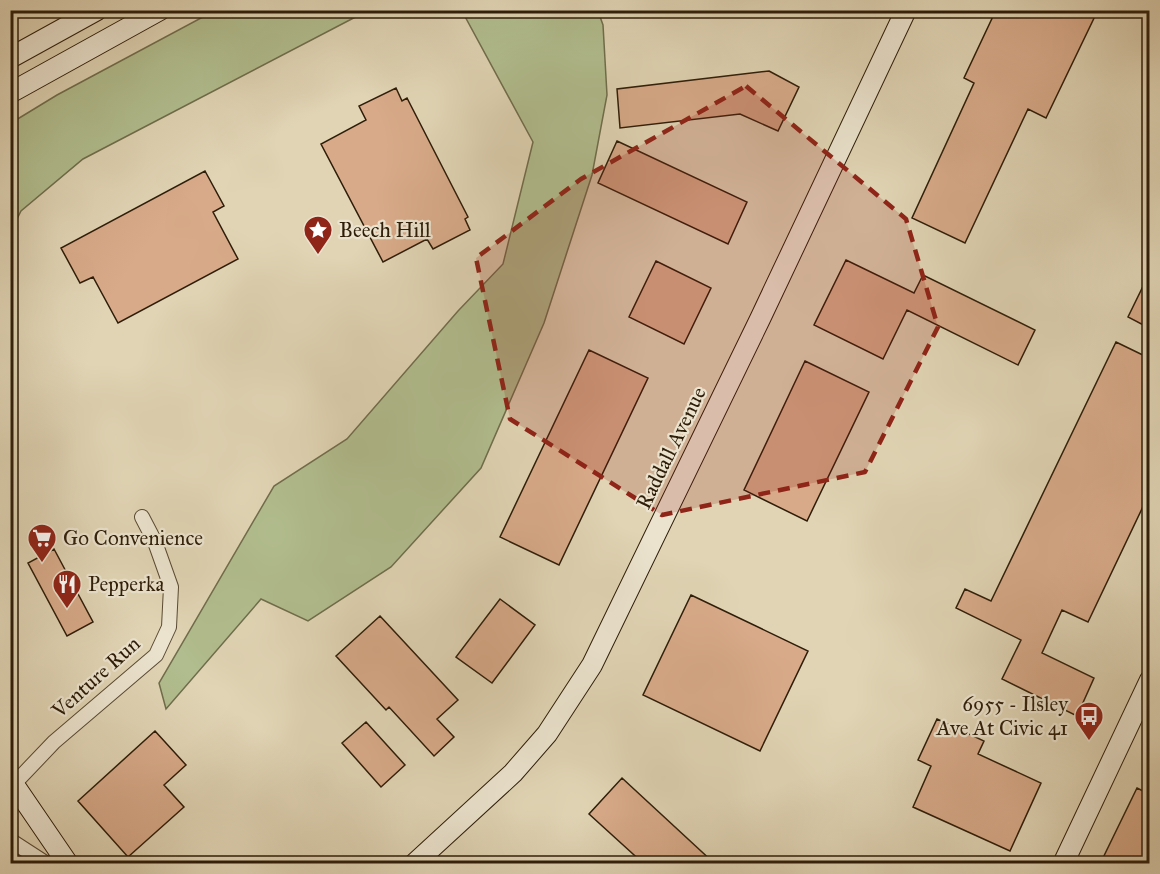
<svg xmlns="http://www.w3.org/2000/svg" width="1160" height="874" font-family="'IM FELL Great Primer',serif">
	<style>
		.green { fill: #b1bd8e; stroke: #706d4c; stroke-width: 1.5 }
		.building { fill: #d8aa89; stroke: #2e1d09; stroke-width: 1.5 }
		.lines { fill: none; stroke-linecap: round; stroke-linejoin: round }
		.street-casing { stroke: #5a4b34; stroke-width: 16 }
		.secondary-casing { stroke: #2e1d09; stroke-width: 22 }
		.street { stroke: #ebe3ce; stroke-width: 14 }
		.secondary { stroke: #ebe3ce; stroke-width: 20 }
		.marked { fill: #8f2418; fill-opacity: 0.2; stroke: #8f2418; stroke-width: 4.5; stroke-dasharray: 12 8; stroke-linejoin: round }
		.labels { text-anchor: middle; stroke-width: 4.5; stroke-linejoin: round; paint-order: stroke }
		.poi-label { font-size: 21px; fill: #2e1d09; stroke: #ebe3ce; text-anchor: start }
		.street-label { font-size: 21px; fill: #2e1d09; stroke: #ebe3ce }
	</style>
	<rect width="100%" height="100%" fill="#e0d4b4"/>
	<filter id="stains"><feTurbulence type="fractalNoise" baseFrequency=".00333" numOctaves="4"/><feColorMatrix values="0 0 0 0 .2 0 0 0 0 .09 0 0 0 0 .02 0 0 0 .5 -.17"/></filter>
	<radialGradient id="worn" r=".72"><stop offset=".6" stop-color="#630" stop-opacity="0"/><stop offset="1" stop-color="#630" stop-opacity=".3"/></radialGradient>
	<path class="green" d="M214 11H367L83 159 21 211 11 231V123L57 95Z
		M462 11H598L603 25 607 95 592 175 544 323 481 468 391 567 308 621 261 599 166 709 159 683 274 486 347 439 458 311 503 264 533 142Z"/>
	<path class="building" d="M996 10H1089L1096 14 1046 118 1028 109 965 243 912 218 974 83 964 78Z
		M769 71 799 87 778 131 740 114 620 128 617 89Z
		M396 88 402 101 407 98 468 217 465 219 470 230 433 249 427 239 383 262 321 144 366 120 359 106Z
		M617 141 747 202 728 244 598 183Z
		M205 171 224 206 213 212 238 259 118 323 93 277 80 283 61 248Z
		M846 260 914 293 923 275 1035 330 1018 365 907 310 883 359 814 325Z
		M656 261 711 288 684 344 629 317Z
		M1149 274V328L1128 317Z
		M1116 342 1149 358V494L1088 622 1062 610 1042 653 1094 678 1077 716 1002 679 1021 640 956 608 965 589 991 601Z
		M589 350 648 378 559 565 500 537Z
		M805 361 869 392 807 521 744 490Z
		M54 549 93 622 67 636 28 563Z
		M691 595 808 651 760 751 643 695Z
		M500 599 535 625 492 683 456 657Z
		M380 616 458 700 437 719 454 737 434 756 389 707 386 710 336 656Z
		M937 719 984 741 978 754 1041 783 1010 851 913 807 931 766 918 760Z
		M366 722 405 765 381 787 342 743Z
		M155 731 186 765 164 785 184 807 128 857 78 801Z
		M622 778 715 864H644L589 814Z
		M1137 788 1149 794V844L1140 864H1100Z"/>
	<g class="lines">
		<g class="street-casing">
			<path id="street" d="M14 784 54 742 156 655 169 627 171 587 155 542 142 517
				M10 840 47 864"/>
		</g>
		<g class="secondary-casing">
			<path id="secondary" d="M10 58 97 10
				M10 93 160 10
				M10 779 68 864
				M414 864 513 773 547 734 592 665 760 319 906 10
				M1063 864 1150 680"/>
		</g>
		<use href="#street" class="street"/>
		<use href="#secondary" class="secondary"/>
	</g>
	<path class="marked" d="M746 86 906 219 938 327 865 472 662 515 510 419 476 258 581 179Z"/>
	<defs>
		<g id="sight-pin" transform="scale(1.5)"><path d="M0 17L-7.5 6A9.5 9.5 0 1 1 7.5 6Z" fill="#8f2418" stroke="#ebe3ce"/><path d="M0-6L1.8-2.2L6-1.7L2.9 1.2L3.7 5.4L0 3.3L-3.7 5.4L-2.9 1.2L-6-1.7L-1.8-2.2Z" fill="#fff"/></g>
		<g id="supermarket-pin" transform="scale(1.5)"><path d="M0 17L-7.5 6A9.5 9.5 0 1 1 7.5 6Z" fill="#8f2418" stroke="#ebe3ce"/><path d="M-6-5.5h2.5l.6 2H6L4.5 2H-2.5L-4.4-4H-6ZM-1.5 3.2a1.3 1.3 0 1 0 .1 0ZM3 3.2a1.3 1.3 0 1 0 .1 0Z" fill="#fff"/></g>
		<g id="restaurant-pin" transform="scale(1.5)"><path d="M0 17L-7.5 6A9.5 9.5 0 1 1 7.5 6Z" fill="#8f2418" stroke="#ebe3ce"/><path d="M-5-6h1v4h1v-4h1v4h1v-4h1v5L-1.5 .5V6h-2V.5L-5-1ZM5-6V6H3V1.5H1.5Q1.5-4 5-6Z" fill="#fff"/></g>
		<g id="bus-pin" transform="scale(1.5)"><path d="M0 17L-7.5 6A9.5 9.5 0 1 1 7.5 6Z" fill="#8f2418" stroke="#ebe3ce"/><path d="M-5-6H5V4H4V6H2V4H-2V6H-4V4H-5ZM-3.5-4V0h7V-4ZM-3.5 1.2v1.5H-2V1.2ZM2 1.2v1.5H3.5V1.2Z" fill="#fff"/></g>
	</defs>
	<g fill-rule="evenodd">
		<use href="#sight-pin" x="318" y="230"/>
		<use href="#supermarket-pin" x="42" y="538"/>
		<use href="#restaurant-pin" x="67" y="584"/>
		<use href="#bus-pin" x="1089" y="716"/>
	</g>
	<g class="labels">
		<g class="poi-label">
			<text x="339" y="237">Beech Hill</text>
			<text x="63" y="545">Go Convenience</text>
			<text x="88" y="591">Pepperka</text>
			<text x="1068" y="711" text-anchor="end">6955 - Ilsley<tspan x="1068" dy="24">Ave At Civic 41</tspan></text>
		</g>
		<g class="street-label">
			<text transform="translate(671 448) rotate(-64)" y="7">Raddall Avenue</text>
			<text transform="translate(96 677) rotate(-42)" y="7">Venture Run</text>
		</g>
	</g>
	<rect width="1160" height="874" fill="none" stroke="#e0d4b4" stroke-width="36"/>
	<rect x="12" y="12" width="1136" height="850" fill="none" stroke="#2e1d09" stroke-width="3"/>
	<rect x="18" y="18" width="1124" height="838" fill="none" stroke="#2e1d09" stroke-width="1.5"/>
	<rect width="100%" height="100%" filter="url(#stains)"/>
	<rect width="100%" height="100%" fill="url(#worn)"/>
</svg>
